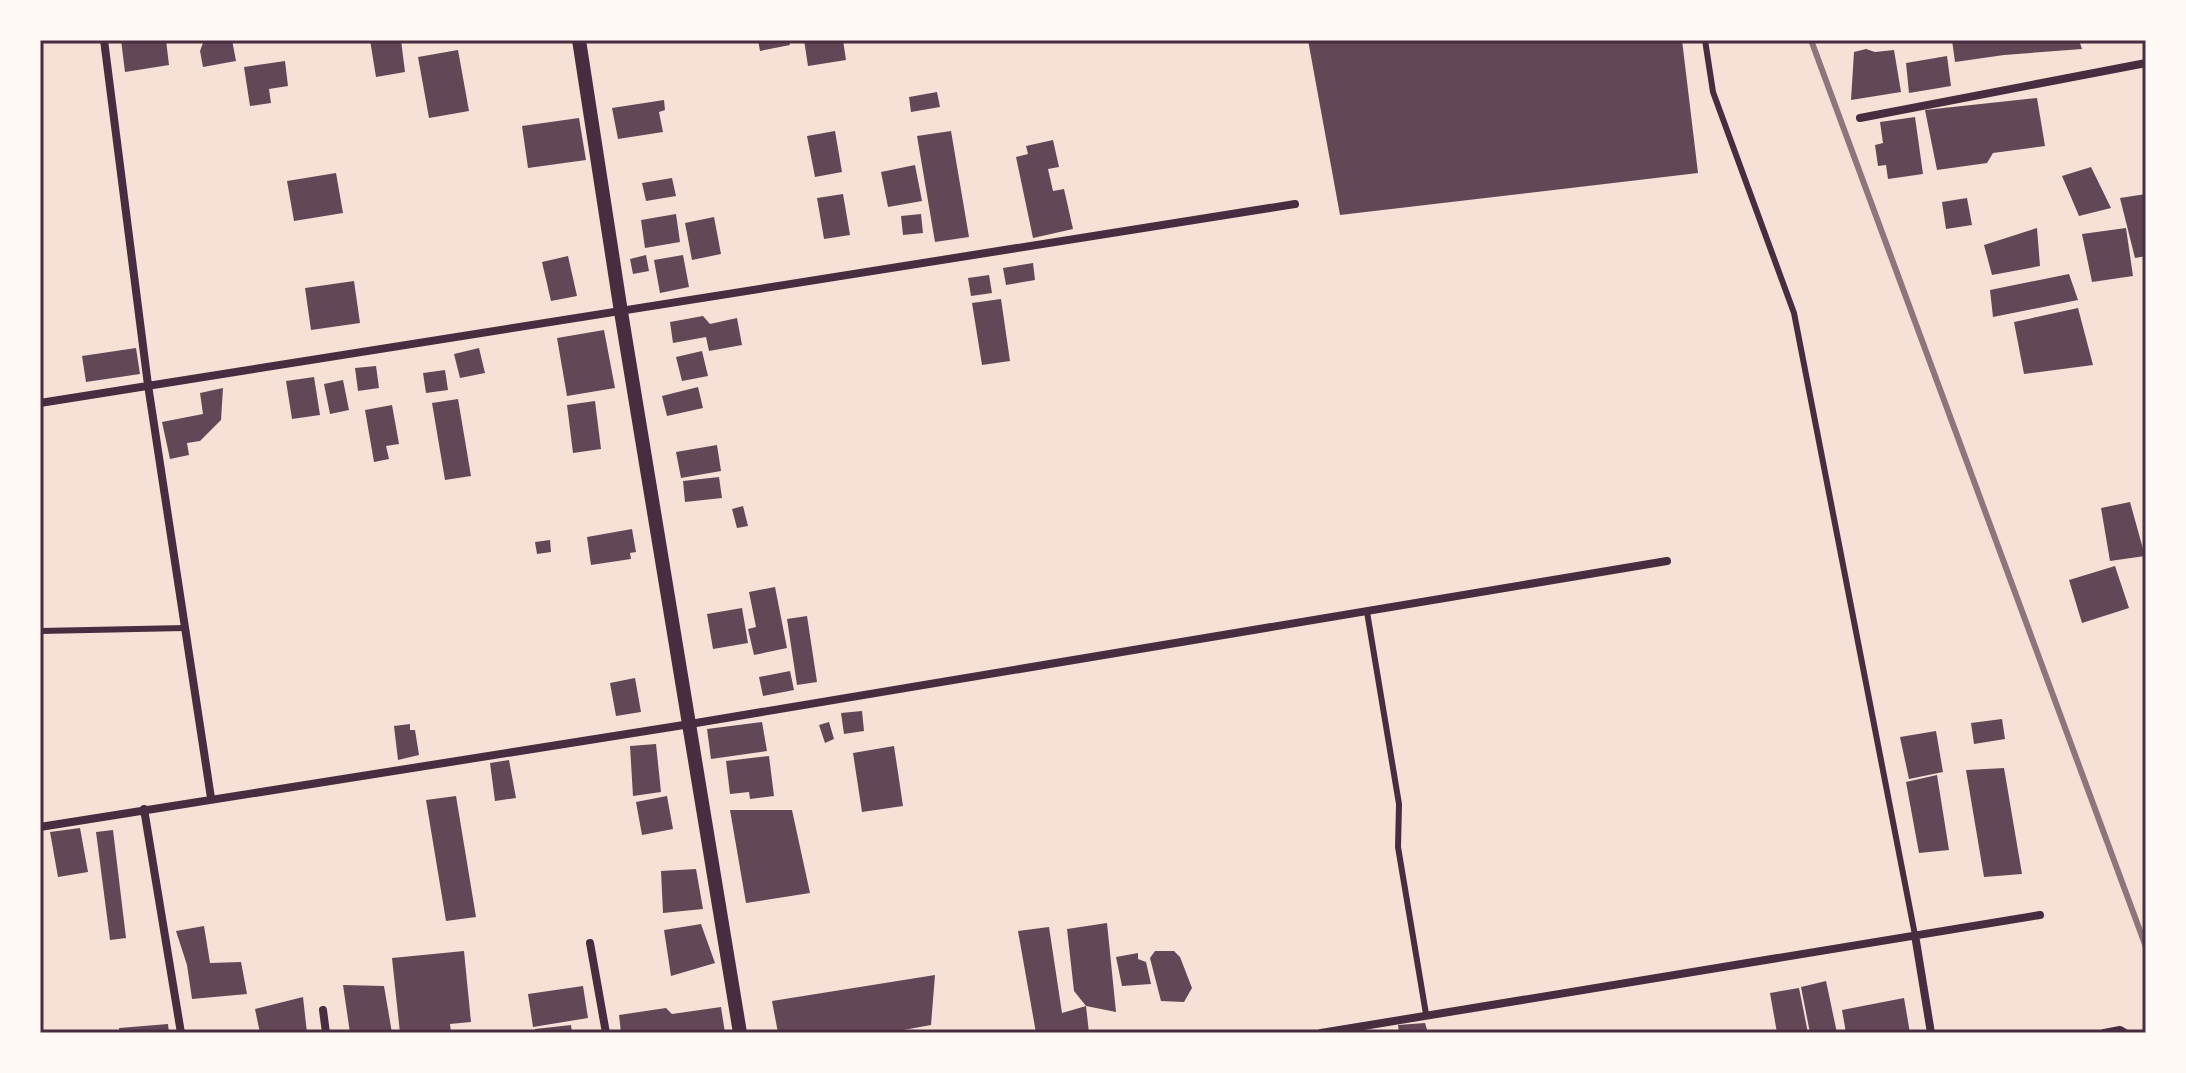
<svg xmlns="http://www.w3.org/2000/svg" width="2186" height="1073" font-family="Arial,sans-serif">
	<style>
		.building { fill: #644757 }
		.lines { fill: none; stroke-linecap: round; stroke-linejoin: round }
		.service { stroke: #4a2c40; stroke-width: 6 }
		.minor { stroke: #4a2c40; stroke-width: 8 }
		.tertiary { stroke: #4a2c40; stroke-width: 14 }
		.rail { stroke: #8f747c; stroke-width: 6 }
		.neatline { fill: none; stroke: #4a2c40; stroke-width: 3 }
	</style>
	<rect width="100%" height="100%" fill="#f7e1d7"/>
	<path class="building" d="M121 40H166L169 65 125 72Z
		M204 40H232L236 61 203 67 200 51Z
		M370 40H401L405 72 376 77Z
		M758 40H789L790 45 760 51Z
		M804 40H843L846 60 808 66Z
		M1308 40H1682L1698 173 1340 215Z
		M1952 40H2079L2082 49 2004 55 1955 62Z
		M1866 49 1875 52 1894 50 1901 92 1851 100 1854 52Z
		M458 50 469 111 429 118 418 57Z
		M1947 56 1951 86 1909 93 1906 63Z
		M285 61 288 86 269 89 271 103 250 106 244 67Z
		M937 92 940 107 911 112 909 97Z
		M2037 98 2045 146 1993 153 1987 163 1937 170 1925 110Z
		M664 100 665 110 659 112 663 132 618 139 612 108Z
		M1915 117 1923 174 1888 179 1886 165 1878 166 1875 145 1883 143 1880 122Z
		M579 118 586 160 528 168 522 126Z
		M835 131 842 172 815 177 807 136Z
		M951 131 969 237 935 242 917 136Z
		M1053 140 1059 167 1048 169 1053 191 1064 189 1073 229 1033 238 1016 157 1028 154 1026 146Z
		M915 165 922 201 888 207 881 172Z
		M2091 167 2111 208 2079 216 2062 176Z
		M336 173 343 213 294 221 287 181Z
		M672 178 676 196 646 201 642 183Z
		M843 194 850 235 824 239 817 198Z
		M2146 194V256L2135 258 2120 198Z
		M1967 198 1972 225 1946 229 1942 202Z
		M676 214 680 242 645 248 641 220Z
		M921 214 923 233 903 235 901 216Z
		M714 217 721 254 692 260 685 223Z
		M2037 228 2040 266 1992 275 1984 245Z
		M2126 228 2133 276 2092 282 2082 234Z
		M646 255 649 271 633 274 630 259Z
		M683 255 689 287 660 293 654 260Z
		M568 256 577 296 551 301 542 262Z
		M1033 263 1035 280 1006 285 1003 268Z
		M2069 274 2078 300 1993 317 1990 290Z
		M989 275 992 293 971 296 968 278Z
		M354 281 360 323 311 330 305 288Z
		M1001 299 1010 361 982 365 972 303Z
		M2078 308 2093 365 2024 374 2014 322Z
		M703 316 710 324 737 318 742 345 709 351 706 337 673 343 670 322Z
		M604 330 615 388 567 396 557 338Z
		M136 348 140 374 86 382 82 356Z
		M479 348 485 373 460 378 454 354Z
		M702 351 708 376 682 381 676 357Z
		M376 366 379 388 358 391 355 368Z
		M445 370 448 390 426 393 423 373Z
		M314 377 320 415 292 419 286 381Z
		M343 380 349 410 330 414 324 384Z
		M698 387 703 408 667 416 662 396Z
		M223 388 221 420 200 441 187 443 189 455 170 459 162 422 203 414 200 393Z
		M458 399 471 476 445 480 432 403Z
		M595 401 601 449 573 453 567 405Z
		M392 405 399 444 386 446 389 459 374 462 365 410Z
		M717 445 721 471 681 478 676 452Z
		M719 477 722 498 685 502 683 481Z
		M2130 502 2145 556 2110 561 2101 508Z
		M743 506 748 526 737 528 732 509Z
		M632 529 636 552 630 553 631 559 591 565 587 537Z
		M550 540 551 552 537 554 535 542Z
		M2115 566 2129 608 2082 623 2069 580Z
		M775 587 787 648 754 655 748 629 756 627 749 592Z
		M742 608 748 643 713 649 707 614Z
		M807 616 817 682 797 685 787 619Z
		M790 671 794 690 763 696 759 677Z
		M635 678 641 712 616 716 610 683Z
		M862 711 864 731 844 734 841 713Z
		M2002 719 2005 739 1974 744 1971 723Z
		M762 722 767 751 711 759 707 729Z
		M829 722 834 739 825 743 819 725Z
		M410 724V730H415L419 755 398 760 394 726Z
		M1936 731 1943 772 1909 779 1900 737Z
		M656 744 661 792 633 796 630 746Z
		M894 746 903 806 862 812 853 753Z
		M769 756 774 796 750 799 749 792 730 794 726 761Z
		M509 760 516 798 495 801 490 763Z
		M2004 768 2022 874 1984 877 1966 770Z
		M1937 775 1949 850 1919 853 1906 782Z
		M456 796 476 917 446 921 426 800Z
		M667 796 673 829 642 835 636 802Z
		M730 810H792L810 893 746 903Z
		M80 828 88 872 58 877 50 832Z
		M113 830 126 938 110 940 96 832Z
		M696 869 703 909 663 913 661 871Z
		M1107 923 1116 1012 1086 1006 1089 1033H1036L1018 931 1049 927 1062 1013 1086 1006 1074 991 1067 929Z
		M701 924 715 963 671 976 664 930Z
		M204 926 210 963 241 962 247 994 192 999 187 965 176 931Z
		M464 951 471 1022 450 1024 451 1033H400L392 958Z
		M1155 951H1174L1180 957 1192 988 1184 1002 1161 1001 1150 958Z
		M1138 953V959L1146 962 1151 984 1122 986 1116 957Z
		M935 975 931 1025 887 1033H778L772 1001Z
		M1826 981 1837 1033H1810L1801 987Z
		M343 985 384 986 392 1033H350Z
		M583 986 588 1018 533 1027 528 994Z
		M1799 988 1808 1033H1777L1770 993Z
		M303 997 307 1033H260L255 1009Z
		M1904 998 1910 1033H1846L1842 1010Z
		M721 1007 725 1033H621L619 1015 666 1008 672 1014Z
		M1425 1023 1428 1033H1399L1398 1025Z
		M168 1024 169 1033H120L119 1028Z
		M571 1025 572 1033H535V1029Z"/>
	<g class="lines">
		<path class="service" d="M1705 40 1713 92 1794 313 1915 935
			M1367 612 1399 804 1398 847 1426 1014
			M40 631 185 628"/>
		<path class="minor" d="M104 40 148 385 211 798
			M1860 118 2146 63
			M40 403 1295 204
			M144 809 181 1033
			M40 827 690 724 1667 561
			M1915 935 1931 1033
			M590 943 606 1033
			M323 1010 326 1033
			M1321 1033 2040 915
			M2104 1033 2120 1030 2125 1033"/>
		<path class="tertiary" d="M579 40 621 312 740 1033"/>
		<path class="rail" d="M1811 40 2146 947"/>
	</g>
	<rect width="2186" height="1073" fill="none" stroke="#fffaf5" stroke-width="84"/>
	<rect x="42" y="42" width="2102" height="989" class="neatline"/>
</svg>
